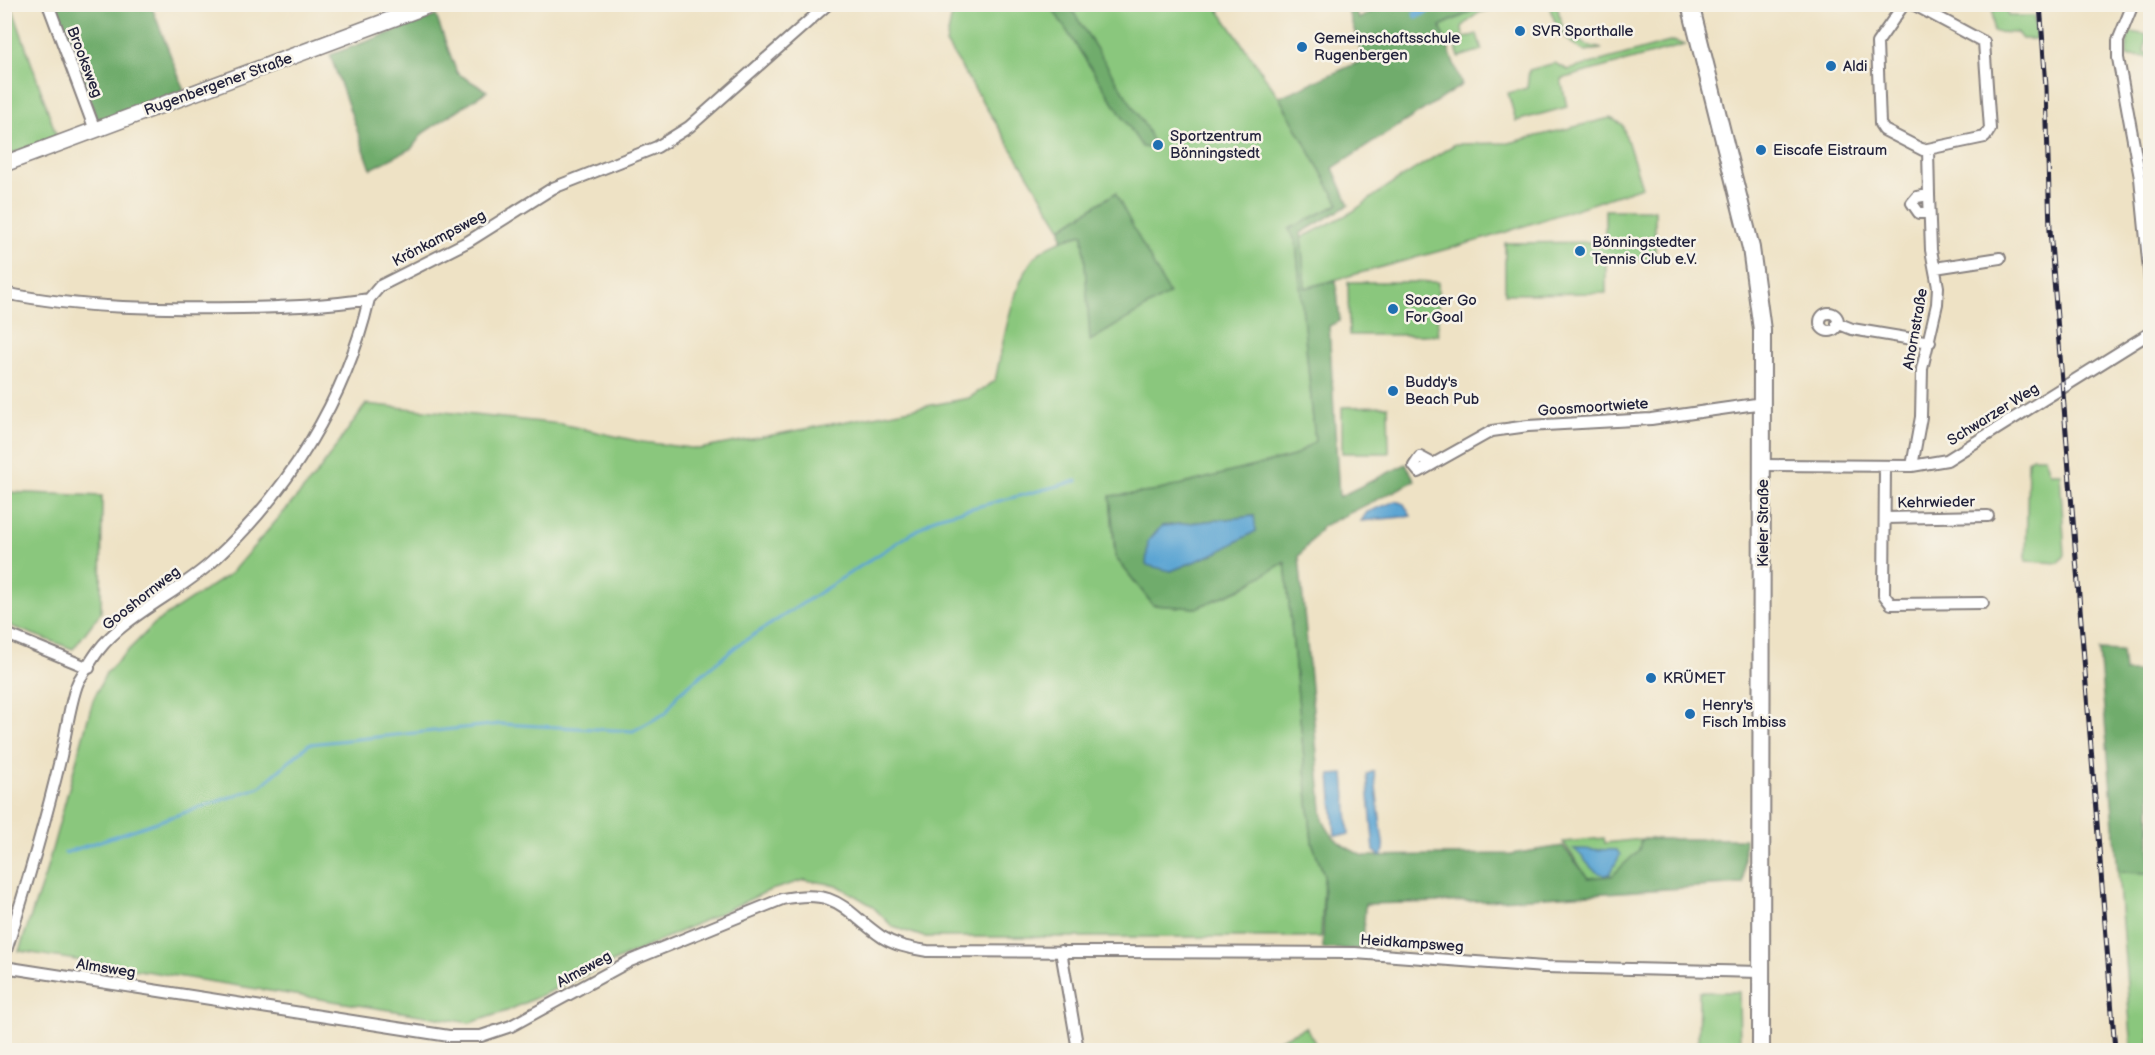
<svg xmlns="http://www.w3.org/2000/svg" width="2155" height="1055" font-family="'Balsamiq Sans',sans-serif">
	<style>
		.green { fill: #8ac77d; stroke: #56745c; stroke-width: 1.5 }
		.forest { fill: #6fac6c; stroke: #486754; stroke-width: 1.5; fill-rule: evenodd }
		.water { fill: #5ca5d3; stroke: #3f6487; stroke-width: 1.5 }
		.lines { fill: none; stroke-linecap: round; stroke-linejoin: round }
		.stream { stroke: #5ca5d3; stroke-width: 3 }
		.canal { stroke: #5ca5d3; stroke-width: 9 }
		.minor-casing { stroke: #888280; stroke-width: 14 }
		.secondary-casing { stroke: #888280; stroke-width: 18 }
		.primary-casing { stroke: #888280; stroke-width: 20 }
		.minor { stroke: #fff; stroke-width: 10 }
		.secondary { stroke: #fff; stroke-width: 15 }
		.primary { stroke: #fff; stroke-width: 16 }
		.rail-casing { stroke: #22223b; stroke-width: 5 }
		.rail { stroke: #f7f3e8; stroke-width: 3; stroke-dasharray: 9; stroke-linecap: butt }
		.poi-dot { fill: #1f6fb2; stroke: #f7f3e8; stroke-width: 2 }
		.labels { text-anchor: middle; stroke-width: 5; stroke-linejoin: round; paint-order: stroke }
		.poi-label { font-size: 15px; fill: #22223b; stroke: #f7f3e8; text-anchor: start }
		.street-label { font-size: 15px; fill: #22223b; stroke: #f7f3e8 }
	</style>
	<rect width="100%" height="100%" fill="#f7f3e8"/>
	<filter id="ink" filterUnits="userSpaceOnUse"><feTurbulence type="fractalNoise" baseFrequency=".0167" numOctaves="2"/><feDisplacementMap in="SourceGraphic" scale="12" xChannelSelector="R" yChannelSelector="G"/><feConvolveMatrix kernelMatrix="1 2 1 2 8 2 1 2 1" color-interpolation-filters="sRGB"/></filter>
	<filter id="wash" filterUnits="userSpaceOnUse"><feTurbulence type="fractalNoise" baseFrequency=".008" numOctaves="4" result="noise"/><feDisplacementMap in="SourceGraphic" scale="24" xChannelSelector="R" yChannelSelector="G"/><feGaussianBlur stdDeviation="1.35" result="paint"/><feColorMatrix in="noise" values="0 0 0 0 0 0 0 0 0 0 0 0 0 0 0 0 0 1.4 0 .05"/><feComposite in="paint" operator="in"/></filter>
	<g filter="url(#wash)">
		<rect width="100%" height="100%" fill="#eee2c5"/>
		<path class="green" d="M11 4 57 137 5 156 4 5Z
			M954 5H1215L1279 97 1339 204 1289 229 1296 242 1315 441 1294 456 1152 492 1110 496 1115 557 1153 605 1196 608 1240 589 1285 561 1312 842 1324 875 1321 937H924L893 927 871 905 837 885 804 880 768 891 507 1011 470 1023 19 951 45 875 93 700 106 673 156 622 230 574 316 475 366 404 561 424 642 442 699 449 969 398 995 381C1003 345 1011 287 1034 258 1045 245 1067 238 1083 234L1091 340 1116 193 1061 228 946 43Z
			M1486 5H1509L1478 13 1462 27 1463 36 1446 43 1440 26Z
			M1549 5H1557L1564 33 1587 45 1602 49 1584 51C1564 41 1555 26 1549 5Z
			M1993 5H2007L2008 16H2034L2036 39H2022L2017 33 1993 32Z
			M2127 31 2147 35 2144 52 2150 54V57L2127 56Z
			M1477 34 1482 50 1459 57 1454 41Z
			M1673 41 1685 45 1561 79 1567 107 1516 121 1508 93 1527 88 1529 70 1555 63 1568 70Z
			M1610 118 1622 124 1642 187 1491 237 1305 288 1301 238 1352 212 1388 186 1455 144 1509 143Z
			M1605 210H1655V259L1606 260V293L1505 294V243L1605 242Z
			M1348 282H1438V335H1349Z
			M1388 406 1389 453H1342V407Z
			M2032 457H2045L2050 473H2060L2065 555 2059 563 2026 561 2028 460Z
			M4 492 102 496 101 612 73 649 5 624Z
			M1604 838 1605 843 1641 839 1639 850 1612 876 1588 878 1563 842Z
			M2118 872 2150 873V1050H2132Z
			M1699 992H1739L1740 1050H1698Z
			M1306 1027 1319 1050H1273L1272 1043Z"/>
		<path class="forest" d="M55 5H151L184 90 98 123Z
			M1050 5H1069L1147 129 1153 143 1148 148 1142 147Z
			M1346 5H1353L1359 19 1382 5H1486L1440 26 1462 85 1333 168 1349 205 1301 233 1305 288 1336 280 1340 321 1329 326 1339 497 1406 464 1415 481 1323 526 1299 556 1323 820C1332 840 1343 847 1364 856L1511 854 1563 846 1588 878 1612 876 1639 850 1641 839H1745L1743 884 1485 901 1365 904 1363 949H1323L1324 875 1312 842 1285 562 1240 589 1196 608 1153 605 1116 558 1110 496 1152 492 1294 456 1315 441 1296 242 1289 229 1339 204 1279 97 1364 60ZM1254 516 1218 552 1171 571 1162 526Z
			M436 16 457 73 487 91 423 133 412 148 371 169 330 55Z
			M1115 193 1169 294 1090 341 1083 234 1062 239 1061 228Z
			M2099 650 2122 651 2124 672H2150V873L2118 872Z"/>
		<path class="water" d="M1396 501 1404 504 1411 516 1361 521 1367 512Z
			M1254 516 1256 531 1218 552 1171 571 1146 565 1148 541 1162 526Z
			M1374 771 1384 850 1381 856 1374 851 1367 774Z
			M1344 774 1349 835H1335L1330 775Z
			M1574 849 1617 850 1620 855 1610 874C1591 877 1587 858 1574 849Z"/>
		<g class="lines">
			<path class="stream" d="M65 853 260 787 309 744 501 724 633 731 666 713 678 694 738 645 937 517 1077 481"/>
			<path class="canal" d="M1417 14 1436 4"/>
		</g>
	</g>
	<g filter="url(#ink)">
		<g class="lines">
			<g class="minor-casing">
				<path id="minor" d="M48 4 95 130
					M1904 4 1877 43 1880 124 1884 130 1923 150 1985 137 1990 129 1984 42 1913 4
					M2133 4 2118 41V58L2140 178 2150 281
					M1928 149 1929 195
					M1935 268 2000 258
					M4 293C83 309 162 309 242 308 285 307 327 306 369 299L380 286 469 241 553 188 657 147 689 127 828 4
					M1820 322a9 9 0 1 1 18 0a9 9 0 1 1-18 0Z
					M1837 323 1852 329 1930 342
					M1433 464 1419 472 1414 466 1420 457 1433 464 1492 431 1528 426 1651 419 1763 403
					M1763 465 1912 466 1947 460 2150 333
					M1885 466 1884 595 1891 604 1983 603
					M1912 466 1921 417 1922 369 1937 304 1938 287 1931 250 1929 195 1917 197 1912 203 1919 213H1928
					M1885 518 1988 516
					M4 633 89 668
					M1061 951 1078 1050
					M4 957C25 891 45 824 61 756 65 739 72 688 81 677 87 668 92 659 98 651 125 615 180 592 213 561 288 492 346 399 369 299
					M4 967 449 1036H481L511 1026 630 961 782 899C838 888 842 909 882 937 896 946 911 948 927 951L1355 953 1544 967 1761 972"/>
			</g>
			<g class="secondary-casing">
				<path id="secondary" d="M4 164 432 4"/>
			</g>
			<g class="primary-casing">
				<path id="primary" d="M1690 4 1751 248 1762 330 1761 1050"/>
			</g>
			<use href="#minor" class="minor"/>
			<use href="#secondary" class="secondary"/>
			<use href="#primary" class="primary"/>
			<g class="rail-casing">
				<path id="rail" d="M2040 4 2046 87 2050 230 2115 1050"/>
			</g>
			<use href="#rail" class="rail"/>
		</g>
	</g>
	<g class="poi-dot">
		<circle cx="1520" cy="31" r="6"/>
		<circle cx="1302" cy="47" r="6"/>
		<circle cx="1831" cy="66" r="6"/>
		<circle cx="1158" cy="145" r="6"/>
		<circle cx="1761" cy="150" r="6"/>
		<circle cx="1580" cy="251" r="6"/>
		<circle cx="1393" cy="309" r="6"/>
		<circle cx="1393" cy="391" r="6"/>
		<circle cx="1651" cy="678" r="6"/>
		<circle cx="1690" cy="714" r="6"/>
	</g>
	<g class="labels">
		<g class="poi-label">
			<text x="1532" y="36">SVR Sporthalle</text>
			<text x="1314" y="43">Gemeinschaftsschule<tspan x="1314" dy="17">Rugenbergen</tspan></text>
			<text x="1843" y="71">Aldi</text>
			<text x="1170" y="141">Sportzentrum<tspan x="1170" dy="17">Bönningstedt</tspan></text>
			<text x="1773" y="155">Eiscafe Eistraum</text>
			<text x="1592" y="247">Bönningstedter<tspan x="1592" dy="17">Tennis Club e.V.</tspan></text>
			<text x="1405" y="305">Soccer Go<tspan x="1405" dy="17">For Goal</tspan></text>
			<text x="1405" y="387">Buddy's<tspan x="1405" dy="17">Beach Pub</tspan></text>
			<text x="1663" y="683">KRÜMET</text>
			<text x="1702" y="710">Henry's<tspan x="1702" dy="17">Fisch Imbiss</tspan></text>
		</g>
		<g class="street-label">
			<text transform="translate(85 62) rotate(69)" y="5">Brooksweg</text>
			<text transform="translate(218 84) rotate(-20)" y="5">Rugenbergener Straße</text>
			<text transform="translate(439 238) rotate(-28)" y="5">Krönkampsweg</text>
			<text transform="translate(1915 329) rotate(-80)" y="5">Ahornstraße</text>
			<text transform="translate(1593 407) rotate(-4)" y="5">Goosmoortwiete</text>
			<text transform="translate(1993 414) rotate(-32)" y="5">Schwarzer Weg</text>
			<text transform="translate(1936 502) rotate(-1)" y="5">Kehrwieder</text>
			<text transform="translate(1763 523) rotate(-90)" y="5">Kieler Straße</text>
			<text transform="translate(141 598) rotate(-38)" y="5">Gooshornweg</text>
			<text transform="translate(1412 943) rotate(4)" y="5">Heidkampsweg</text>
			<text transform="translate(106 968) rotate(9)" y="5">Almsweg</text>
			<text transform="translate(584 969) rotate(-29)" y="5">Almsweg</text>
		</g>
	</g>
	<rect width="2155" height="1055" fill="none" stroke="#f7f3e8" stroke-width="24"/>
</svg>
